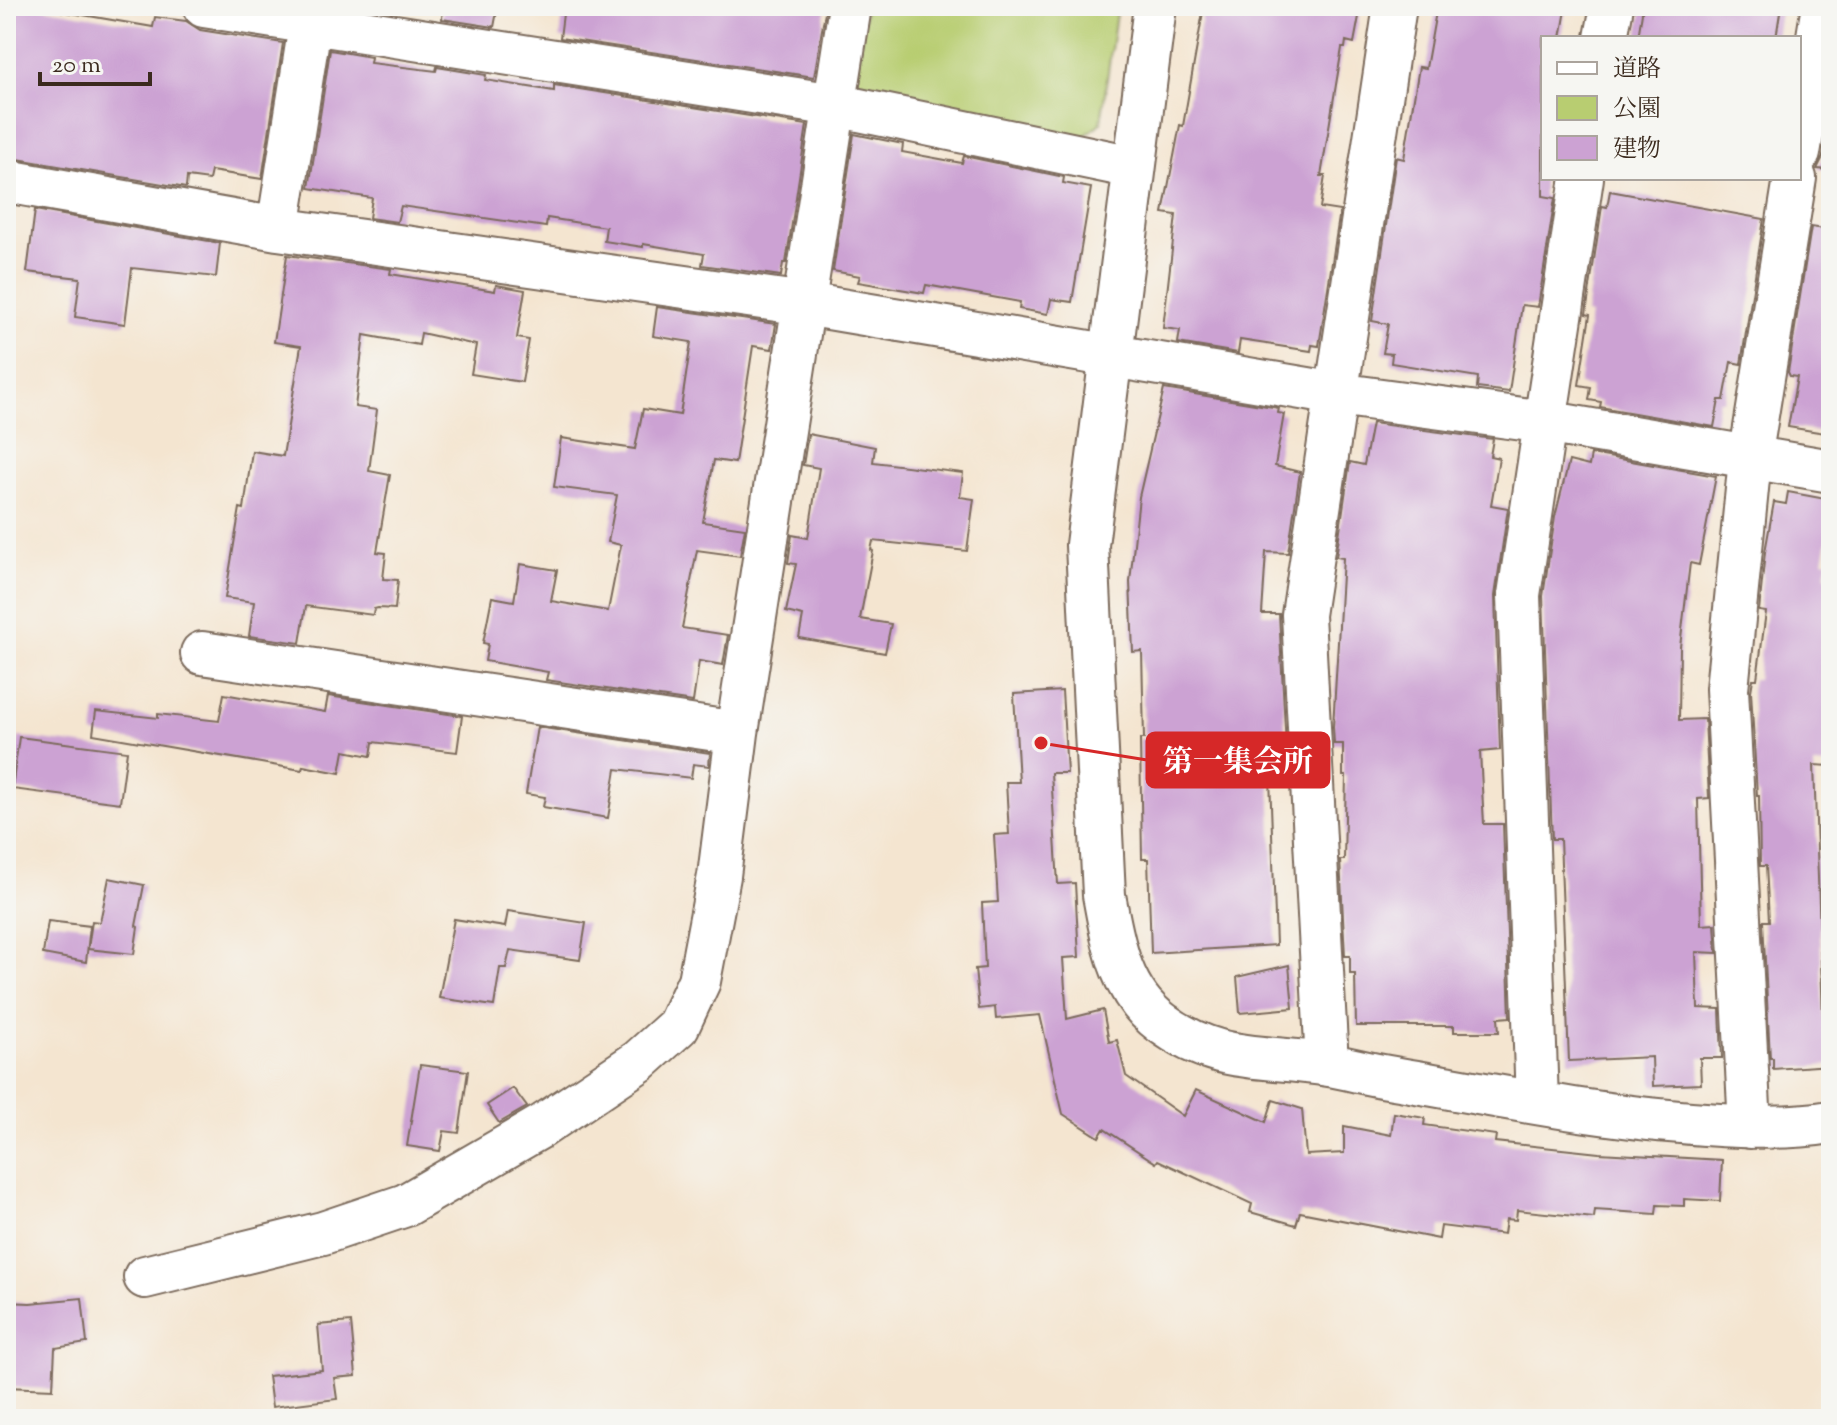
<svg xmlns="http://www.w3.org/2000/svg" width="1837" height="1425" font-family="'Sorts Mill Goudy','Noto Serif JP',serif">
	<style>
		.green { fill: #b8cd71; stroke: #7a7c48; stroke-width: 2 }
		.building { fill: #cca2d3 }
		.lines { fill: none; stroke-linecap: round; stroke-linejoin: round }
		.minor-casing { stroke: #7c6b5c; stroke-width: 46 }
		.minor { stroke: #fff; stroke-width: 42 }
		.leader { fill: none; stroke: #d62828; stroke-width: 3 }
		.callout-dot { fill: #d62828; stroke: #f6f6f2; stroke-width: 3 }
		.callout { fill: #d62828; stroke: #d62828; stroke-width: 3 }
		.callout-label { font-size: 30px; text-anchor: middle; font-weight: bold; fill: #fff }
	</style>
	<rect width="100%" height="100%" fill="#f6f6f2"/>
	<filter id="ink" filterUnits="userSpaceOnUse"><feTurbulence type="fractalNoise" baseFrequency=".0125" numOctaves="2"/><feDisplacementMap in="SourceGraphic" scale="16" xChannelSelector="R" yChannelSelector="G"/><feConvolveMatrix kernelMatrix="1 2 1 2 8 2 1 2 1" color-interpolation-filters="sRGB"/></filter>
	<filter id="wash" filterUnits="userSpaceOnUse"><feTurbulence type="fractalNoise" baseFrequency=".006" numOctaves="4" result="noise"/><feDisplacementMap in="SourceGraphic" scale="32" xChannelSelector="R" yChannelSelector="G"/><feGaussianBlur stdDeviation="1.8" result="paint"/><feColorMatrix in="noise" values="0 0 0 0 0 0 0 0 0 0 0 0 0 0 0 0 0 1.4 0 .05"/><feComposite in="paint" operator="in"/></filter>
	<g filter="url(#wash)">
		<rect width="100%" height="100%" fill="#f4e5d0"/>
		<path class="green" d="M866 6H1117L1101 123 1082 138 865 94 855 83Z"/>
		<g id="blocks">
			<path class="building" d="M6 6H31L153 27 155 17 186 21 200 30 283 43 262 179 211 171 209 180 187 177 186 188 6 157Z
				M443 6H498L494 27 442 19Z
				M564 6H826L814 77 560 38Z
				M1204 6H1361L1354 43 1346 41 1345 48H1342L1321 176H1325L1320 208 1340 211 1319 346 1312 345 1311 351 1240 340 1238 353 1178 343 1180 330 1163 328 1176 215 1163 213 1180 125 1183 126Z
				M1437 6H1561L1560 9 1566 10 1561 38H1543V196L1555 198 1538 307 1522 305 1509 392 1477 388 1478 377 1391 363 1392 354 1383 353 1388 324 1372 321 1396 157 1404 159 1419 67 1426 68Z
				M1643 6H1781L1776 38H1638Z
				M330 50 371 57 370 63 436 71 437 67 486 75 485 80 554 91V85L807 125 786 263H783L781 276 702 265 704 254 643 244V247L604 241 606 227 547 218 546 227 401 206 397 222 369 218 372 198 309 188Z
				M1831 106V170L1817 169 1823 157Z
				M854 134 903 144 902 152 962 163 964 156 1064 177 1063 183 1091 188 1072 302 1051 299 1048 314 1019 309 1020 302 926 285 924 293 858 282 860 276 833 271Z
				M1610 191 1764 219 1741 364 1731 362 1724 400H1719L1714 427 1600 407 1601 402 1589 400 1591 387 1579 385 1590 315 1586 314 1602 206 1607 207Z
				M35 210 220 243 216 277 132 268 125 324 75 317 80 278 27 272Z
				M1811 227 1831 230V434L1788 427 1797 377 1790 376 1788 372Z
				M287 255 391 269 390 274 495 291 496 285 525 290 517 338 529 340 522 382 471 374 476 345 421 333 419 345 364 335 355 407 377 410 369 471 390 475 377 552 386 553 383 579 398 580 395 609 378 608 374 609 373 615 306 606 300 643 249 636 254 602 225 598 240 508 244 509 252 451 283 456 301 346 274 342Z
				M657 307 776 324 772 349 753 346 735 463 714 460 703 522 745 528 740 556 697 550 682 628 728 635 723 665 699 661 693 702 546 680 548 672 485 661 488 644 483 643 492 597 514 601 520 564 557 570 551 601 608 611 621 545 608 542 617 495 554 487 561 438 635 449 643 409 680 415 691 342 653 336Z
				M1164 389 1279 408 1278 413 1284 414 1275 466 1300 472 1288 553 1266 552 1262 614H1279L1286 748 1269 749 1276 945 1151 953 1148 859H1142L1140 739H1144L1142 651 1133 652 1130 582 1139 497Z
				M1372 423 1493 439 1490 456 1499 458 1491 505 1508 508 1495 596 1500 750 1480 752 1484 824H1503L1510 1017 1498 1018 1499 1032H1454V1026H1356L1355 974H1350V956H1345L1340 860H1344L1346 776H1343V744H1334L1333 727 1343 558 1336 557 1350 462 1364 465Z
				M808 434 875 447 873 462 963 473 960 497 974 499 967 551 873 541 871 550 873 551 860 619 891 624 885 653 799 638 803 616 786 612 796 564 788 563 792 535 808 538 819 468 803 465Z
				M1591 454 1716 476 1699 565 1690 563 1680 647 1679 720 1705 719 1709 798 1698 799 1701 925 1715 924 1717 953 1696 952 1698 1008 1720 1009 1722 1058H1700L1701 1084 1653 1086 1652 1057 1569 1061 1560 839H1552L1543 596 1555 517 1569 461 1589 466Z
				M1788 492 1831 500V519L1823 560 1828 561 1825 576 1831 577V766L1814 765 1823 1018H1831V1065L1773 1069V1058H1770L1763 921H1769L1766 866H1760L1759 795H1757L1751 691 1753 679H1757L1766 612 1759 611 1765 552 1774 502 1786 504Z
				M1062 691 1067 773H1051L1058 884 1075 883 1079 957 1063 958 1067 1019 1103 1010 1109 1042 1117 1040 1126 1076 1183 1116 1196 1090 1266 1122 1273 1100 1302 1109 1306 1155 1344 1153V1126L1391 1135 1394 1113 1425 1118 1424 1125 1496 1135 1495 1142 1599 1153 1722 1160 1720 1201 1684 1199V1206L1657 1205 1656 1214 1595 1210 1594 1218 1517 1210 1516 1220 1506 1219 1504 1234 1441 1226 1439 1239 1300 1212 1296 1225 1250 1212 1252 1204 1158 1160 1156 1163 1104 1129 1099 1137 1063 1114 1040 1015 996 1019 995 1007 979 1009 975 969 985 968 982 903 998 902 994 835 1009 834 1006 782H1019L1014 694Z
				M224 694 325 712 328 696 462 716 457 752 373 742 371 756 344 751 340 773 303 766 302 770 93 734 96 711 158 718V714L219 721Z
				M537 727 710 753 709 766 693 764 691 778 616 769 608 818 543 807 545 797 526 794Z
				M19 737 127 751 120 803 12 789Z
				M109 878 144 885 136 926 138 927 134 954 88 949 92 921 100 922Z
				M508 911 586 923 580 960 510 950 506 968H500L494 1006 439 998 454 919 505 927Z
				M48 921 90 926 86 962 43 954Z
				M1289 965 1293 1008 1240 1013 1237 977Z
				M420 1065 468 1071 459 1133 444 1131 440 1151 407 1146Z
				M513 1088 527 1107 499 1123 487 1105Z
				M82 1298 87 1343 55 1348 53 1389 6 1387V1302L30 1303Z
				M351 1322 356 1376 334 1378 337 1399 272 1407 268 1376 322 1370 318 1325Z"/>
		</g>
	</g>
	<g filter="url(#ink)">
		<use href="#blocks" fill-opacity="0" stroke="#7c6b5c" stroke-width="2"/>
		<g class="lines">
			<g class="minor-casing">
				<path id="minor" d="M204 6 835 105 1133 167
					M1155 6 1087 545 1104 895C1113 943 1120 992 1162 1023 1219 1065 1264 1054 1329 1065 1348 1068 1368 1074 1388 1077 1493 1095 1598 1117 1705 1124 1747 1127 1789 1129 1831 1122
					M1606 38 1612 6
					M1799 153 1823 6
					M6 181 278 229 805 304 1337 394 1545 422 1831 471
					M278 229 313 6
					M202 653 737 733
					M1327 1064 1303 615 1395 6
					M1537 1102 1519 595 1582 178
					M1750 1127 1727 689 1750 459 1795 178
					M145 1277 323 1233 406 1205 542 1126 639 1061 678 1026 699 981 719 876 737 733 850 6"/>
			</g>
			<use href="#minor" class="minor"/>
		</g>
	</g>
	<path class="leader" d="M1041 743L1147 760"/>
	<circle class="callout-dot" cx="1041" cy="743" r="8"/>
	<rect class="callout" x="1147" y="733" width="182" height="54" rx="8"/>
	<g class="callout-label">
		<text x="1238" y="771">第一集会所</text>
	</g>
	<rect width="1837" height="1425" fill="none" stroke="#f6f6f2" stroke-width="32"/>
	<rect x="1541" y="36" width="260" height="144" fill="#f6f6f2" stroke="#aba49d" stroke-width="2"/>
	<rect x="1557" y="62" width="40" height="12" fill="#ffffff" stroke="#aba49d" stroke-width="2"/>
	<text x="1613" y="76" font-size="24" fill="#3b2a1e">道路</text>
	<rect x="1557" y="96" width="40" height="24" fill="#b8cd71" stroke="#aba49d" stroke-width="2"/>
	<text x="1613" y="116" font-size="24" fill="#3b2a1e">公園</text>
	<rect x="1557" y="136" width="40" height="24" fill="#cca2d3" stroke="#aba49d" stroke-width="2"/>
	<text x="1613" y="156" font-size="24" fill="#3b2a1e">建物</text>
	<path d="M40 72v12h110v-12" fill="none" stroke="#3b2a1e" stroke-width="4"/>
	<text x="52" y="72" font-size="24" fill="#3b2a1e" stroke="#f6f6f2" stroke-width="6" paint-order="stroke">20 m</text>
</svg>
